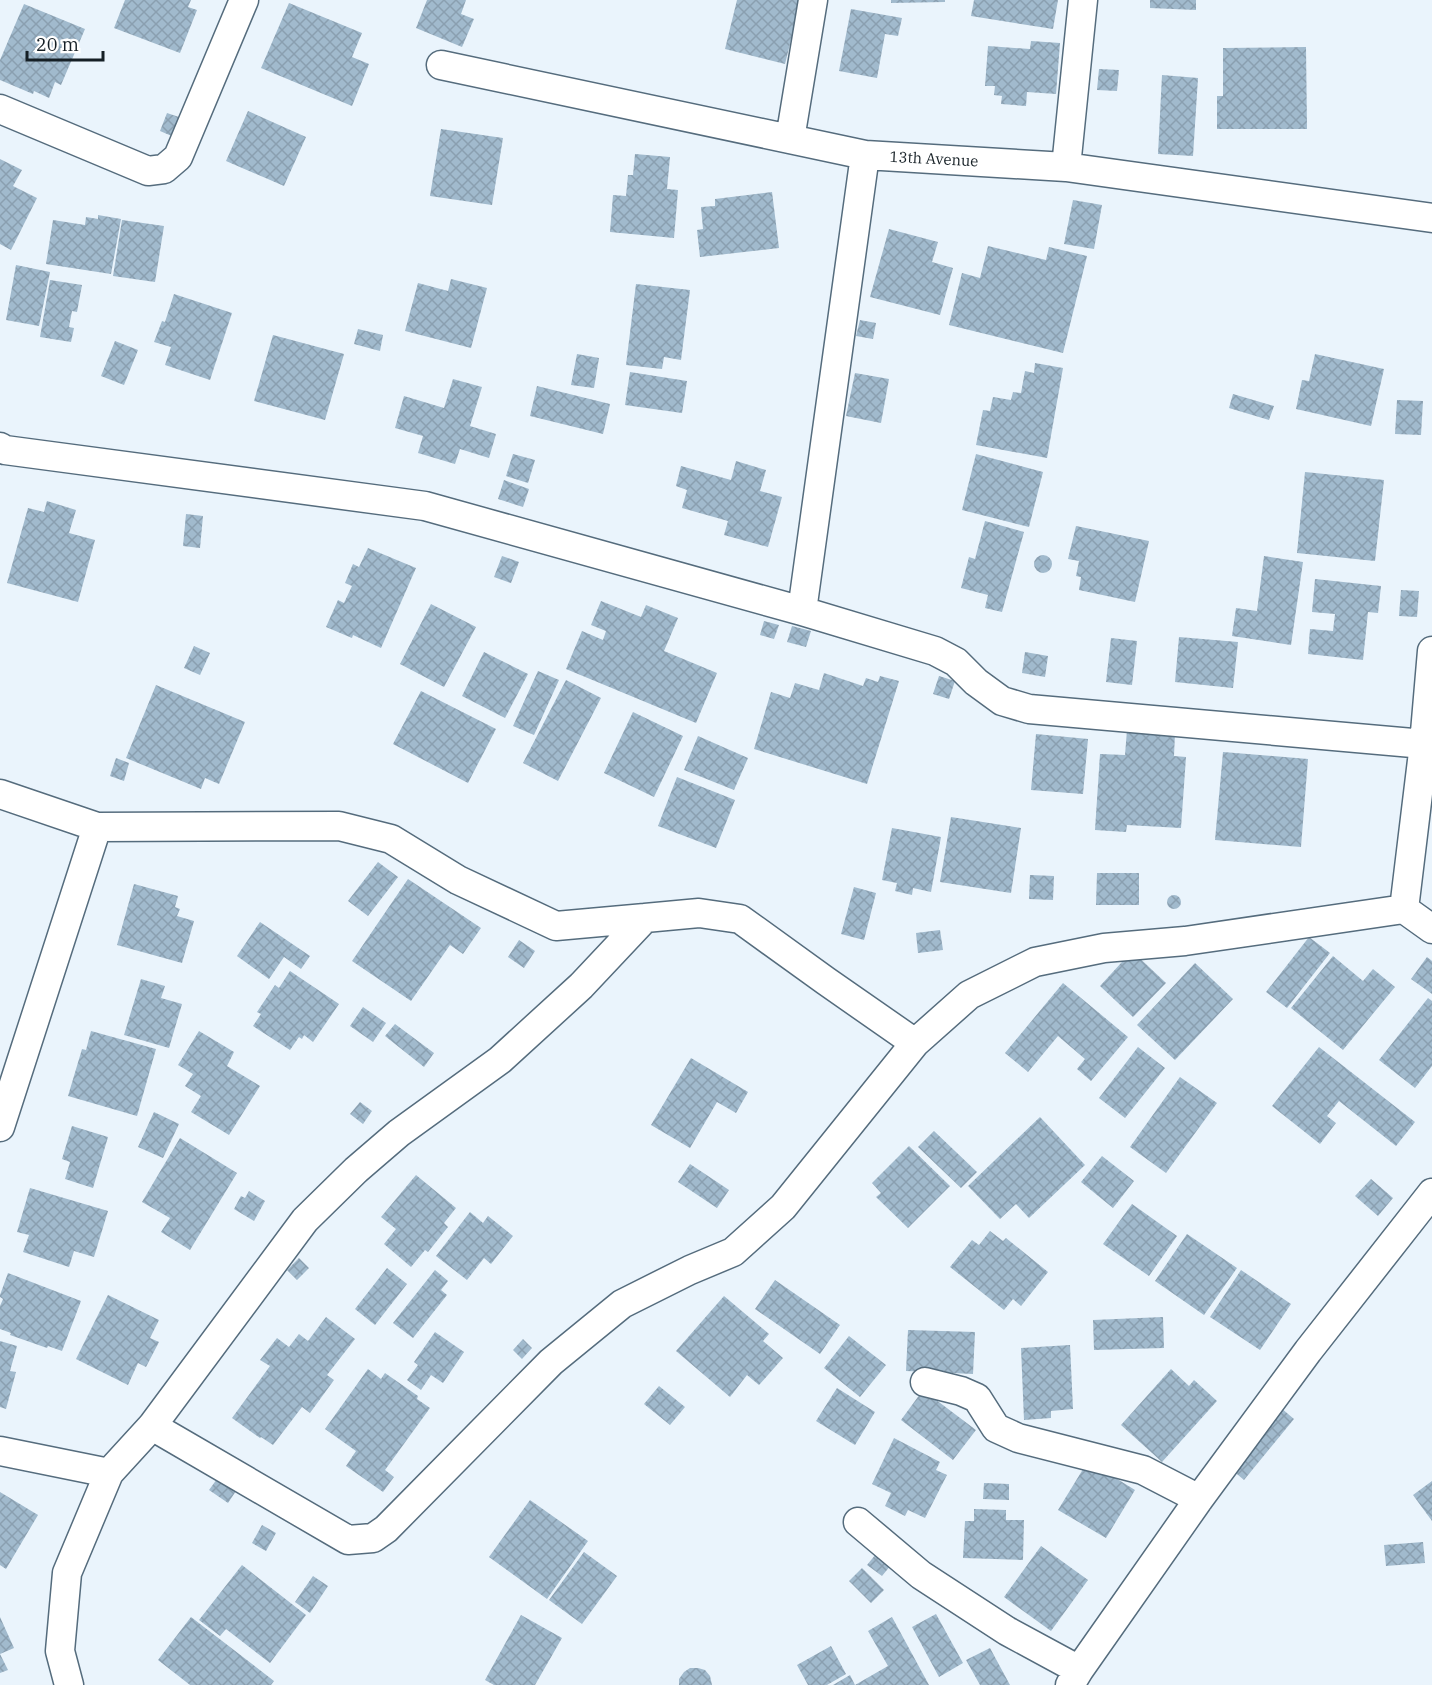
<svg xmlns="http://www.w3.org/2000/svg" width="1432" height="1685" font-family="'IBM Plex Serif',serif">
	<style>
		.building { fill: url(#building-cross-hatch) }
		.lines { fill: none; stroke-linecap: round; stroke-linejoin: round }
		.street-casing { stroke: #556c7d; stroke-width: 31 }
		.street { stroke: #fff; stroke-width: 28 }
		.labels { text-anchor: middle; stroke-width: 5; stroke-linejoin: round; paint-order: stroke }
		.street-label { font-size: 15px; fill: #151f25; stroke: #fff }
	</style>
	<defs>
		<pattern id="building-cross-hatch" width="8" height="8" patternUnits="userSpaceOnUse" patternTransform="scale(1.5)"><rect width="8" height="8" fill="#a1bacd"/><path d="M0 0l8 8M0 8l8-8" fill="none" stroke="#8a9fb0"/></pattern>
	</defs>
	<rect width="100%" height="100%" fill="#eaf4fc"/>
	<path class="building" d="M125 0H191L188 7 197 10 180 53 114 28Z
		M427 0H466L461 14 474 19 462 47 416 28Z
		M737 0H801L785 64 725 49Z
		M891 0H945V2L891 3Z
		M974 0H1058L1053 29 971 16Z
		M1150 0H1196V10L1150 8Z
		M289 3 362 33 352 57 369 64 352 106 261 68Z
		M24 4 85 29 61 85 55 82 49 98 34 91 33 94 0 80V60Z
		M851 9 902 18 898 36 885 34 877 78 839 71Z
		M1031 41 1060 43 1056 94 1027 92 1026 106 1001 104 1002 96 994 95 995 86H985L988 46 1030 49Z
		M1306 47 1307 129H1217V96H1223V48Z
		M1099 69 1119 70 1117 91 1097 90Z
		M1162 75 1198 78 1193 156 1158 154Z
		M248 111 306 137 284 186 226 161Z
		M167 113 182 118 174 137 160 131Z
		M441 129 503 138 492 205 430 196Z
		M635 154 670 157 667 189 678 190 674 238 610 232 613 195 626 196 628 175H633Z
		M0 159 22 170 13 186 37 198 11 250 0 244Z
		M772 192 779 248 700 257 697 230 703 229 701 207 715 206V199Z
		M1073 200 1102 205 1094 249 1064 244Z
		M98 215 121 219 111 274 46 264 53 220 85 225 86 217 98 219Z
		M122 220 164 226 155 282 113 276Z
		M889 229 938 242 932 262 953 268 940 315 870 297Z
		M988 246 1046 260 1049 247 1087 256 1063 353 949 325 962 273 980 278Z
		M16 265 50 272 39 326 6 320Z
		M451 279 487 288 471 348 405 331 418 283 448 291Z
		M50 280 82 285 77 312 72 311 69 327 74 328 71 342 40 337Z
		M636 284 690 290 681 360 664 357 662 369 626 365Z
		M174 294 232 313 210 380 165 365 171 347 154 342 162 321 165 322Z
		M860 320 876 323 873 339 856 336Z
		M358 329 383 335 380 351 354 344Z
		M273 335 344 354 325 420 254 401Z
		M115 341 138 350 124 385 101 376Z
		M577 354 599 358 594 388 571 385Z
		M1315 354 1384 369 1371 426 1296 409 1302 380 1309 381Z
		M1035 363 1063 368 1047 458 976 445 983 410 990 411 993 397 1011 400 1013 392 1021 393 1025 371 1034 373Z
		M630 372 687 381 682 413 625 405Z
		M855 373 889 379 881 423 846 416Z
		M453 379 482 387 470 426 496 434 489 458 460 449 455 464 418 453 423 436 395 428 404 396 444 408Z
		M537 386 610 404 603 434 530 416Z
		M1233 394 1274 406 1269 420 1229 408Z
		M1397 400 1423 401 1421 435 1395 434Z
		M513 454 535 460 528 483 506 476Z
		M976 454 1043 472 1029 527 962 510Z
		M736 461 766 470 760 491 782 497 768 547 724 535 728 521 682 508 687 490 676 486 681 466 731 480Z
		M1305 472 1384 480 1375 561 1297 553Z
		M504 480 529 489 523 507 498 499Z
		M47 501 76 510 69 533 95 540 78 602 7 583 28 508 44 512Z
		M186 514 203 516 200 548 183 546Z
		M985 521 1024 532 1002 612 985 608 988 595 961 588 969 557 975 559Z
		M1076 526 1149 541 1135 602 1079 590 1081 577 1076 576 1079 561 1068 559Z
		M368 548 416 568 381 648 353 635 352 638 326 627 338 600 344 603 352 586 345 583 353 564 359 567Z
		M1034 564a9 9 0 1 1 18 0a9 9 0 1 1-18 0Z
		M502 556 519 562 511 583 494 577Z
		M1264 556 1303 562 1291 645 1232 636 1236 608 1257 611Z
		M1315 579 1381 586 1378 613 1368 612 1363 660 1308 654 1310 629 1333 631 1335 614 1312 612Z
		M1401 590 1419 591 1417 617 1399 616Z
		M601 601 641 617 646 605 678 618 664 651 717 673 696 723 566 669 582 631 603 640 606 631 591 625Z
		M431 604 476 627 444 687 400 664Z
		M764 621 779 625 774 639 760 635Z
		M792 626 811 631 806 647 787 642Z
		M1179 637 1238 642 1233 688 1175 682Z
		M1111 638 1137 641 1132 685 1106 682Z
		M194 646 210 653 200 675 184 668Z
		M484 652 528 674 505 718 462 696Z
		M1025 652 1048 656 1045 677 1022 673Z
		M538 671 559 680 534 735 513 726Z
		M824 673 863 686 866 678 878 682 880 676 899 681 867 784 754 749 771 692 790 698 795 683 819 690Z
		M939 676 955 681 949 699 933 694Z
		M566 680 601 698 558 781 523 763Z
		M156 685 245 722 219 784 205 778 201 789 126 758Z
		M421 691 496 729 468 783 393 744Z
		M633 712 683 736 654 797 604 773Z
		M1127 730 1175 733 1174 756 1186 757 1181 828 1127 825 1126 832 1095 830 1100 754 1125 755Z
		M1036 734 1088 739 1083 794 1031 790Z
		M698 736 748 758 734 790 684 770Z
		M1223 752 1308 759 1301 847 1215 840Z
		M116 758 129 763 124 781 110 776Z
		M677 777 735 800 716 848 658 826Z
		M951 817 1021 828 1011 893 940 882Z
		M892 828 941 837 931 892 913 888 912 895 895 891 897 883 882 880Z
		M378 862 398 877 368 916 348 901Z
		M1097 873H1139V905H1096Z
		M1030 875 1054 876 1053 900 1029 899Z
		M408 879 481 928 463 954 450 945 411 1001 352 961Z
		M134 884 178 896 175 907 180 909 177 916 194 921 182 963 117 945Z
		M854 887 876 893 864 940 841 934Z
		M1167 902a7 7 0 1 1 14 0a7 7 0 1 1-14 0Z
		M260 922 310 956 301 969 284 957 269 979 237 956Z
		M940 930 943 950 918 953 916 933Z
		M1309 937 1330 953 1287 1008 1266 992Z
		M519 940 535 951 524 968 508 957Z
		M1132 951 1166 983 1133 1017 1100 986Z
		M1333 956 1363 981 1373 969 1395 987 1343 1050 1291 1008Z
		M1427 957 1432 961V994L1411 979Z
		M1195 963 1233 999 1175 1060 1137 1025Z
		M290 971 339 1004 313 1042 304 1035 302 1039 299 1037 290 1050 253 1026 261 1014 257 1012 275 985 279 988Z
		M141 979 165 986 161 998 182 1004 169 1048 124 1035Z
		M1063 983 1128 1037 1091 1081 1077 1069 1085 1059 1058 1036 1028 1072 1005 1053Z
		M1428 998 1432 1001V1066L1415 1088 1379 1060Z
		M363 1007 386 1023 373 1042 350 1026Z
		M395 1024 434 1053 424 1067 385 1036Z
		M91 1031 156 1049 137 1116 68 1096 82 1049 86 1050Z
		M199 1031 234 1052 227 1066 260 1086 229 1135 191 1112 201 1096 185 1086 193 1074 178 1065Z
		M1138 1047 1165 1068 1125 1118 1099 1098Z
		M1319 1047 1415 1122 1396 1146 1339 1101 1327 1116 1336 1123 1320 1144 1272 1106Z
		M691 1058 748 1092 736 1113 717 1102 690 1148 651 1125Z
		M1180 1077 1217 1103 1166 1173 1130 1147Z
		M360 1102 372 1111 363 1124 350 1114Z
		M154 1112 179 1124 163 1158 138 1147Z
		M1040 1117 1085 1165 1029 1218 1016 1204 1000 1219 968 1186Z
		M72 1126 108 1137 93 1188 65 1179 70 1162 62 1159Z
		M934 1131 977 1172 961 1188 918 1147Z
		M180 1138 237 1173 190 1250 161 1232 170 1218 142 1202Z
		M909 1146 950 1186 908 1228 876 1197 881 1193 872 1183Z
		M1102 1156 1134 1181 1113 1208 1081 1182Z
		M690 1164 729 1190 717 1208 678 1182Z
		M416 1175 456 1208 444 1223 448 1227 428 1252 425 1250 411 1267 384 1244 396 1229 381 1217Z
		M1371 1179 1393 1198 1378 1216 1355 1196Z
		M30 1188 108 1211 94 1257 74 1251 69 1267 23 1252 29 1235 17 1232Z
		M249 1191 265 1201 254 1221 234 1209 241 1196 245 1198Z
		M1132 1204 1177 1236 1149 1276 1103 1244Z
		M470 1212 483 1223 488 1216 513 1236 491 1264 484 1258 467 1280 436 1256Z
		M990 1231 1003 1241 1006 1238 1048 1272 1021 1306 1013 1299 1004 1310 950 1267 972 1240 979 1245Z
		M1187 1234 1237 1268 1204 1315 1155 1281Z
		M299 1258 309 1268 297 1280 287 1270Z
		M387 1268 407 1284 375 1325 355 1309Z
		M435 1270 448 1281 441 1290 447 1295 413 1338 393 1323Z
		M1241 1270 1291 1304 1260 1350 1210 1317Z
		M8 1273 81 1301 62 1351 48 1346 47 1348 10 1335 11 1333 0 1329V1306L3 1299 0 1297V1295Z
		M775 1280 840 1325 820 1354 755 1309Z
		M108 1295 159 1320 150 1338 159 1342 146 1367 138 1363 128 1385 76 1359Z
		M724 1296 769 1334 763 1341 783 1358 759 1385 747 1375 730 1397 676 1351Z
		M326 1317 355 1339 327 1375 334 1380 310 1413 302 1407 273 1445 261 1437 260 1438 232 1418 270 1366 260 1360 277 1338 289 1347 299 1334 308 1341Z
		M1163 1317 1164 1348 1094 1350 1093 1320Z
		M908 1330 975 1332 973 1374 906 1371Z
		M435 1332 464 1352 443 1383 431 1375 421 1390 407 1380 418 1365 414 1362Z
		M849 1336 886 1365 860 1397 824 1368Z
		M523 1339 532 1348 522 1359 513 1350Z
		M0 1341 17 1346 10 1371 16 1372 6 1409 0 1407Z
		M1070 1345 1073 1409 1051 1411V1418L1024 1420 1021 1348Z
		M368 1369 381 1379 385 1373 418 1396 417 1399 430 1408 385 1470 394 1477 383 1492 346 1466 356 1451 325 1429Z
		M1171 1369 1189 1386 1194 1380 1217 1401 1162 1462 1121 1425Z
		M659 1386 685 1407 670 1425 644 1404Z
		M837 1388 875 1412 855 1445 816 1421Z
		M923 1390 976 1430 953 1460 901 1420Z
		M1281 1408 1294 1419 1244 1480 1231 1469Z
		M894 1438 940 1462 936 1470 947 1475 925 1518 908 1510 905 1516 885 1506 891 1493 872 1484Z
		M1088 1461 1135 1490 1106 1538 1058 1510Z
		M217 1479 236 1491 228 1503 209 1490Z
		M1432 1481V1521L1413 1495Z
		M984 1483 1009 1484V1500L983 1499Z
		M0 1492 38 1515 6 1569 0 1565Z
		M530 1500 588 1541 547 1599 489 1557Z
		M974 1509 1006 1510V1520H1024L1023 1560 963 1558 965 1521H974Z
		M262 1525 276 1533 266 1551 252 1543Z
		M1423 1542 1425 1563 1386 1566 1384 1545Z
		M1041 1546 1088 1580 1051 1631 1004 1597Z
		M584 1552 617 1576 582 1624 549 1600Z
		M876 1554 891 1565 882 1576 867 1565Z
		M242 1565 306 1615 270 1663 226 1629 220 1636 199 1620Z
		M862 1568 884 1590 871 1603 849 1581Z
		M313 1576 328 1586 310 1613 295 1602Z
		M936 1614 963 1663 939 1677 912 1627Z
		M521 1615 562 1638 535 1685H494L485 1680Z
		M0 1617 14 1648 0 1654 8 1670 0 1673Z
		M191 1617 274 1681 271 1685H190L158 1660Z
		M892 1617 929 1685H855L888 1666 868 1631Z
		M831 1646 846 1674 827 1685H808L797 1665Z
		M990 1648 1010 1685H980L966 1660Z
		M690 1668H698L705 1670 710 1676 712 1685H679V1679L684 1672Z
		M850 1675 855 1685H833Z"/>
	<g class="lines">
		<g class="street-casing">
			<path id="street" d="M441 65 865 155 1066 167 1432 218
				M0 109 148 171 164 169 178 157 244 0
				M790 139 813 0
				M1066 167 1083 0
				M0 447 5 450 425 506 802 611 935 651 956 662 976 682 1002 701 1029 709 1424 744
				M802 611 865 155
				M0 794 97 827 339 826 391 839 458 880 556 926 645 918
				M1404 909 1424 744 1432 651
				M0 1127 97 827
				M925 1382 961 1391 977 1398 996 1428 1018 1438 1143 1470 1199 1499
				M152 1426 348 1540 373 1538 386 1529 551 1362 622 1304 690 1270 733 1252 783 1207 915 1043 969 995 1035 962 1104 948 1185 941 1404 909 1432 929
				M0 1451 109 1473
				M858 1522 921 1575 1007 1631 1079 1670
				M69 1685 60 1651 67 1573 109 1473 152 1426 305 1220 356 1170 399 1133 500 1060 581 986 645 918 699 913 740 919 826 981 915 1043
				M1070 1685 1079 1670 1199 1499 1308 1351 1432 1193"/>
		</g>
		<use href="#street" class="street"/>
	</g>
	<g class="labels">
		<g class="street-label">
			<text transform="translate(934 159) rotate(3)" y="5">13th Avenue</text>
		</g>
	</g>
	<path d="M27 51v9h76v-9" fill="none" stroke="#151f25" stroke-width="3"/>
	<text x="36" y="51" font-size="18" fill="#151f25" stroke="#ffffff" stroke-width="4.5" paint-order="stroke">20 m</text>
</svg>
